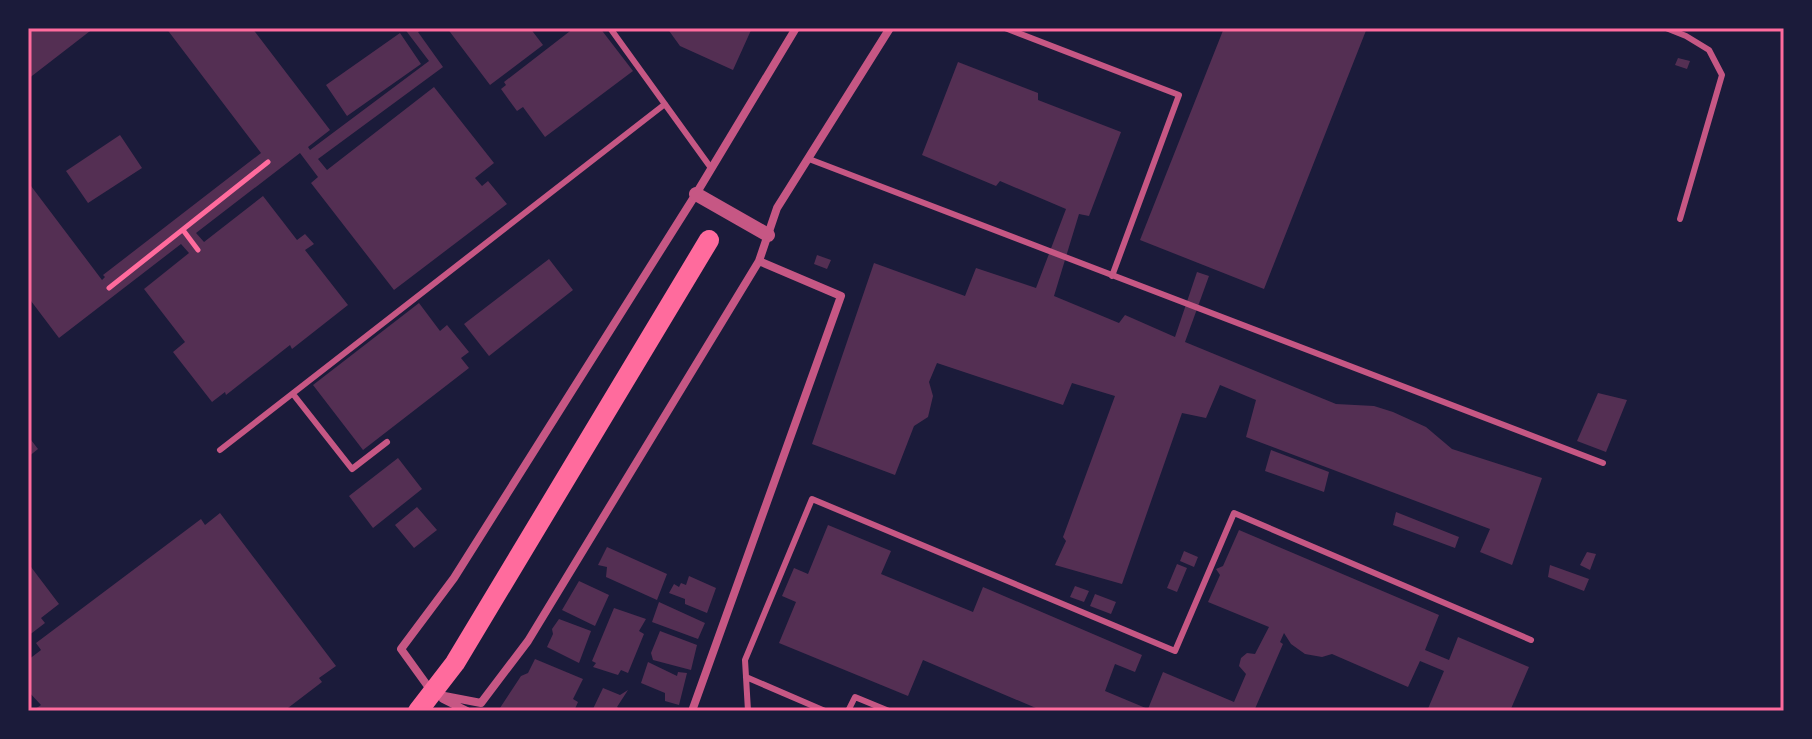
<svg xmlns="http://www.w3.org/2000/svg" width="1812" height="739" font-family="'Varela Round',sans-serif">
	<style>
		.building { fill: #542f53 }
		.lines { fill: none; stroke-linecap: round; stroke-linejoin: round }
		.path { stroke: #ff6b9d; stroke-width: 5 }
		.service { stroke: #c65784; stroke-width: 6 }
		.minor { stroke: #c65784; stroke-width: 8 }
		.tertiary { stroke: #c65784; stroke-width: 14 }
		.primary { stroke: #ff6b9d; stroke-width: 20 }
		.neatline { fill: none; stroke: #ff6b9d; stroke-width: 3 }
	</style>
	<rect width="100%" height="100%" fill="#1b1b3a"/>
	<path class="building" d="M28 28H94L28 79Z
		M166 28H252L330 130 308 147 310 150 429 61 404 28H424L418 32 443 67 318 159 327 170 434 87 494 163 475 178 482 186 488 181 507 204 394 290 311 183 318 177 300 153 196 233 204 242 263 196 297 240 305 234 314 244 305 250 348 305 292 349 290 345 226 395 225 392 212 402 173 352 185 342 144 289 189 253 181 244 59 338 28 297V182L102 280 105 277 103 275 261 153Z
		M447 28H530L543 45 490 85Z
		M574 28H600L633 71 545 137 523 107 517 111 501 89 506 85 504 82Z
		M667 28H752L733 70 680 46Z
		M1224 28H1367L1264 289 1140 240Z
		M400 33 421 64 347 116 326 85Z
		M1678 58 1690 61 1687 69 1675 65Z
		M958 62 1038 93V100L1121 132 1089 216 1079 214 1054 296 1119 323 1125 315 1175 337 1197 272 1209 276 1185 342 1336 404 1374 406 1393 412 1426 427 1452 449 1542 478 1512 565 1480 552 1490 529 1246 437 1256 400 1220 385 1206 418 1182 413 1122 584 1055 565 1066 541 1063 537 1115 396 1072 383 1063 405 937 363 929 382 933 396 928 417 914 426 895 475 812 444 874 263 965 296 976 268 1036 288 1066 209 1000 181 996 186 922 155Z
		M120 135 142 168 88 203 66 171Z
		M817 255 831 260 827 269 814 264Z
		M549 259 573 290 489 356 464 324Z
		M419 303 440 331 447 325 469 352 461 358 469 368 363 450 313 385Z
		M1598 393 1627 400 1606 452 1577 441Z
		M28 436 38 449 28 457Z
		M1271 450 1329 472 1324 492 1265 471Z
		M398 458 422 489 373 528 349 496Z
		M417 507 437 530 414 548 395 525Z
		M1396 512 1459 537 1455 548 1393 525Z
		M220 513 336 666 319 678 322 682 284 711H32L41 705 28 691V660L41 650 36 643 201 519 205 525Z
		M828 525 891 551 881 574 973 612 983 587 1142 655 1135 672 1115 664 1105 691 1148 709 1163 672 1234 702 1246 674 1239 666 1241 658 1247 653 1255 654 1269 627 1208 602 1220 575 1216 569 1223 566 1239 530 1439 615 1425 650 1449 660 1458 637 1529 667 1510 711H1427L1444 671 1420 661 1408 687 1332 654 1322 657 1305 654 1291 644 1284 633 1280 642 1283 644 1254 711H1043L923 660 908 696 779 643 796 602 782 596 794 568 808 574Z
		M607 547 667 574 657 600 606 577 607 567 598 565Z
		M1184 551 1198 557 1194 567 1180 561Z
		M1587 552 1596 554 1590 570 1580 565Z
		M28 563 59 604 41 618 45 623 28 636Z
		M1177 564 1187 568 1177 592 1167 588Z
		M1550 565 1589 579 1584 591 1548 577Z
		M689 576 716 588 707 613 685 604V599L669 593 674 584 679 587 681 583 686 585Z
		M579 581 609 595 595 626 562 610Z
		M1075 586 1089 591 1084 602 1070 597Z
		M1095 594 1116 602 1111 614 1090 606Z
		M659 602 705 623 698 639 652 622Z
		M614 608 646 619 639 631 644 634 628 673 621 670 618 675 593 667 596 663 592 661Z
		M559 619 591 631 579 663 547 647 553 634 552 629Z
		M660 631 697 645 691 670 653 660 651 653Z
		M535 659 583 679 573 699 578 702 574 711H498L521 676 528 673Z
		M648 662 677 676 678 672 687 673 679 705 665 701V693L641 683Z
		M603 688 620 695 628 690 617 707 623 711H592Z
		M1287 708 1310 709V711H1278Z"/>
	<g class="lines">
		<path class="path" d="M183 230 198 250
			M109 288 268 162"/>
		<path class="service" d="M610 28 711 168
			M1005 28 1179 95 1112 276
			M1666 28 1686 36 1709 50 1722 75 1680 219
			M809 159 1603 463
			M293 394 352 469 387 442
			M220 450 665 104
			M746 677 825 711
			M748 711 745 660 812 499 1175 651 1234 513 1531 640
			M848 711 855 697 889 711"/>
		<path class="minor" d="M432 692 401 649 454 578 696 194 796 28
			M434 694 481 703 528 641 759 261 777 208 890 28
			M443 699 467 711
			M692 711 841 296 759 261"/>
		<path class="tertiary" d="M696 194 768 235"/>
		<path class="primary" d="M418 711 455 663 709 240"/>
	</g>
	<rect width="1812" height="739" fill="none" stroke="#1b1b3a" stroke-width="60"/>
	<rect x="30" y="30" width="1752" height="679" class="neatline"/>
</svg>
